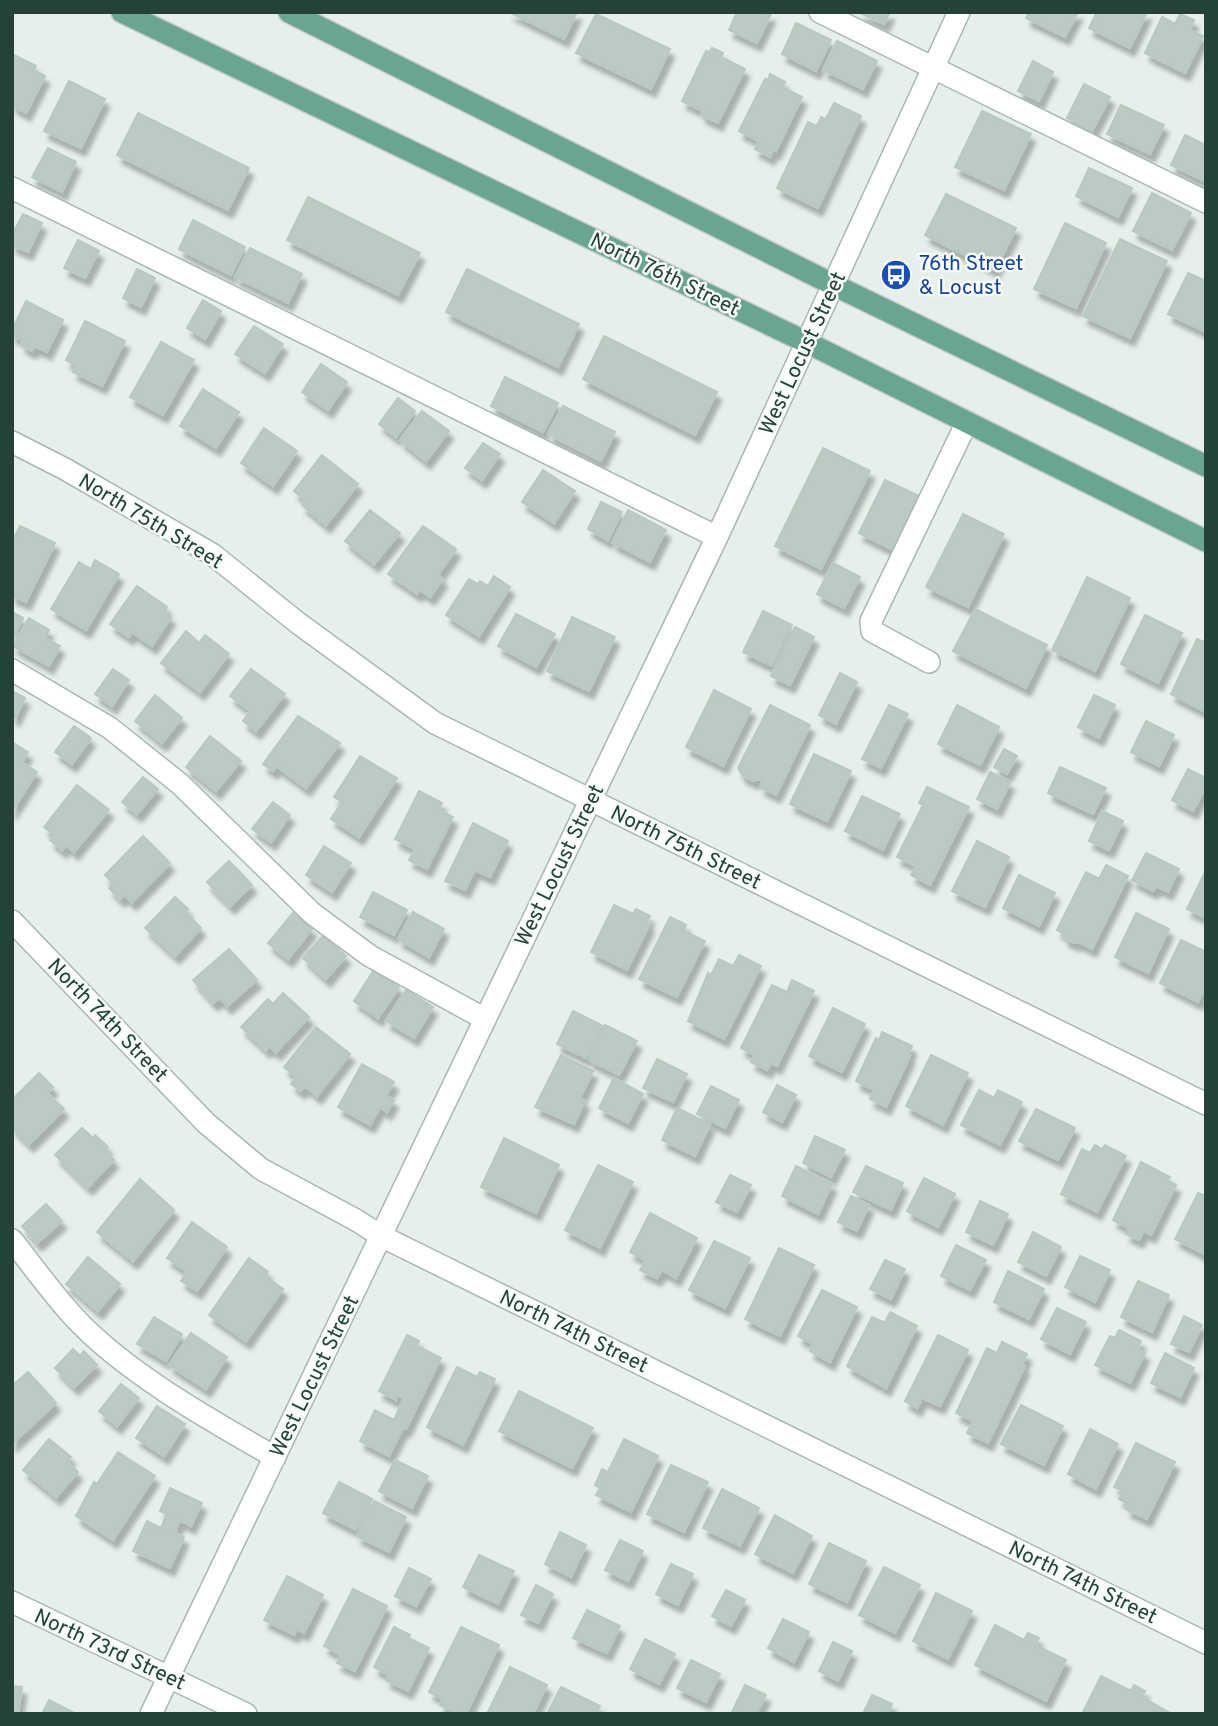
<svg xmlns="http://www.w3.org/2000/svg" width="1218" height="1726" font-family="Overpass,sans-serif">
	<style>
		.building { fill: #bbcac3; stroke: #b8c9c1; stroke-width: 2; filter: url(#shadow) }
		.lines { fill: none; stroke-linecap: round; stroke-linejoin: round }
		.minor-casing { stroke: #a8b8b1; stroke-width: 24 }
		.major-casing { stroke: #c2cac7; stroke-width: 24 }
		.minor { stroke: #fff; stroke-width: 21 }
		.major { stroke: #6aa593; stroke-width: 21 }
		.labels { text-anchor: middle; stroke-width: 5; stroke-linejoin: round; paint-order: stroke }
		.transit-label { font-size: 21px; fill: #164399; stroke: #f7fbf9; text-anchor: start }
		.street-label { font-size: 21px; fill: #244238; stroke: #f7fbf9 }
	</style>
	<defs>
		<filter id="shadow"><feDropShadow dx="4.5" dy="8" stdDeviation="2" flood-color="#0004"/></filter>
	</defs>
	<rect width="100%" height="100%" fill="#e6efea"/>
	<path class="building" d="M509 12H577L564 39Z
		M737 12 771 14 757 43 729 30Z
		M858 12H890L884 24Z
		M1029 12H1078L1065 37 1026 18Z
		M1097 12H1147L1130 48 1089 28Z
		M596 14 670 49 651 89 576 53Z
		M1180 14 1194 20 1190 30 1203 36 1185 73 1145 53 1162 17 1175 24Z
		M796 23 831 40 816 71 782 54Z
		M837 41 877 61 863 89 823 70Z
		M712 48 723 53 721 57 745 69 718 123 701 115 703 111 682 101 706 51 709 52Z
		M12 54 36 66 34 70 45 76 26 113 12 105Z
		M1033 61 1053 72 1039 101 1018 91Z
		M770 74 785 82 782 87 802 97 776 151 773 150 770 157 755 149 759 141 739 131 765 79 768 80Z
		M69 81 105 99 81 148 44 131Z
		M1084 84 1110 97 1092 131 1067 118Z
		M834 103 861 116 818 208 777 188 808 122 817 126 821 117 826 119Z
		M1121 105 1164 125 1150 154 1107 134Z
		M982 111 1031 134 1004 190 955 167Z
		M138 113 249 168 228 210 117 155Z
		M1185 135 1206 145 1205 181 1171 165Z
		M48 148 76 162 62 192 32 177Z
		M1089 168 1132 188 1118 217 1076 196Z
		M1152 193 1191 213 1172 250 1133 231Z
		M946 194 1016 228 995 270 925 235Z
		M308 197 420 253 398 295 287 240Z
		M23 214 42 223 28 252 12 245V235Z
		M193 220 245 247 231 275 179 249Z
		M1065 223 1106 243 1076 308 1034 289Z
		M1120 239 1167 261 1130 338 1083 316Z
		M78 240 99 251 85 278 64 268Z
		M250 248 302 274 288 303 235 277Z
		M137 269 155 278 141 307 123 298Z
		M467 269 579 324 558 367 446 312Z
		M1188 273 1206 281V332L1168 314Z
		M203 300 221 311 205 339 187 328Z
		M26 301 63 320 47 352 35 346 32 351 21 345 23 340 12 335V330Z
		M85 321 125 341 102 386 73 372 76 366 66 360Z
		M254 326 283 344 265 373 235 354Z
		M604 336 717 392 695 435 583 379Z
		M161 342 194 360 163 415 130 397Z
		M321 364 347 382 328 410 302 392Z
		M505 377 558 403 543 432 491 406Z
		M203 389 239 412 216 448 180 426Z
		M398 398 415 411 396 437 379 424Z
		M563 406 615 432 601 461 548 434Z
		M422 411 449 431 426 461 400 440Z
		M264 428 297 451 273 486 241 463Z
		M483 443 500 454 482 480 465 468Z
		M823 448 870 471 821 569 775 546Z
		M322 455 358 484 326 525 302 505 305 500 294 491Z
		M543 470 575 491 554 523 522 502Z
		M885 480 921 497 895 551 859 533Z
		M601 502 622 512 608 540 588 529Z
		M370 510 400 533 374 564 345 541Z
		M628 510 666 530 650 562 612 542Z
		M963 514 1004 534 968 607 926 587Z
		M20 526 55 543 26 602 12 596V542Z
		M423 526 456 549 438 575 443 579 430 597 420 590 417 594 388 574Z
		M95 560 119 574 86 630 51 609 79 562 91 569Z
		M833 563 860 577 844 608 817 594Z
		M494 576 510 587 479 636 446 615 469 579 478 584 480 581 488 586Z
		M1087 577 1130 598 1095 671 1052 650Z
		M137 586 167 607 164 612 171 617 152 646 132 632 129 637 110 624Z
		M975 609 1047 645 1026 688 953 651Z
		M763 611 792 625 772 666 743 652Z
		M12 612 23 618 12 640Z
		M516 614 555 634 536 667 498 646Z
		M1145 615 1182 633 1158 683 1121 664Z
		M572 617 615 637 589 691 547 671Z
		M29 618 49 630 45 638 60 646 49 666 13 646Z
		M795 627 814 637 790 685 771 676Z
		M186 631 199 643 205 635 229 654 200 692 161 663Z
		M1197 639 1206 643V712L1171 694Z
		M113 669 129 680 112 706 95 694Z
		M251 669 285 694 256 731 243 721 250 711 230 696Z
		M840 673 857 682 836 724 819 715Z
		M714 690 751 709 723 766 686 747Z
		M12 691 25 698 15 718 12 716Z
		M155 695 182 718 162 743 135 721Z
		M1094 695 1115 705 1099 738 1078 727Z
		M770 705 810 725 776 795 760 787 763 781 759 779 753 781 743 776 738 768Z
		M889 705 908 714 881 768 862 759Z
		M957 705 999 727 980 765 938 744Z
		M298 716 340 743 306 788 276 766 273 771 263 764Z
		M1146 721 1174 735 1159 766 1131 752Z
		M74 726 91 738 72 764 55 752Z
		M210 736 241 761 216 791 186 767Z
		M12 742 28 752 22 762 37 772 12 811Z
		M1004 749 1017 756 1007 774 994 767Z
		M814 754 851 771 827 821 790 804Z
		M360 756 397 778 359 837 331 819 342 802 334 797Z
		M1060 767 1106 788 1093 814 1048 793Z
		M1188 769 1206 778V786L1193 811 1172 800Z
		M990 772 1010 782 997 809 977 799Z
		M143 777 158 789 137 814 122 802Z
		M77 785 109 810 74 852 66 845 62 850 50 840 54 835 44 827Z
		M927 787 969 807 930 885 911 875 916 866 897 857 923 805 919 803Z
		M419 791 442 803 439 810 453 817 427 869 409 860 415 849 395 839Z
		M862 796 900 814 883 850 845 831Z
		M273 802 290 815 271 842 252 829Z
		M1102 811 1123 821 1109 850 1089 841Z
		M473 823 508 841 490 877 475 870 465 890 445 881Z
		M143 836 170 863 132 902 124 895 120 899 109 888 113 883 105 875Z
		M977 841 1009 857 985 907 952 891Z
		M324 846 351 863 332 892 306 875Z
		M1146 853 1179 869 1168 892 1156 886 1153 891 1132 880Z
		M229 861 252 885 230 906 207 882Z
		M1106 865 1128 876 1092 949 1079 942 1075 943 1065 939 1064 934 1057 930 1086 872 1099 879Z
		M1204 874 1206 875V918L1187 909Z
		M1019 875 1055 893 1039 926 1003 908Z
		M373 892 407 910 394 935 360 917Z
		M175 897 188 909 185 912 201 928 175 956 145 928Z
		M614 905 633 914 636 909 650 916 646 923 650 924 627 970 591 952Z
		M413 912 444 929 429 957 398 939Z
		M293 913 312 929 288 959 268 943Z
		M1136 913 1169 929 1148 973 1115 957Z
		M670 917 686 925 683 931 705 941 677 997 639 979Z
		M323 936 346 956 326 979 303 958Z
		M1181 940 1206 952V986L1198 1002 1160 983Z
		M229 949 257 980 227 1006 220 998 213 1003 193 980Z
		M739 955 761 966 724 1039 688 1021 708 973 711 975 719 959 733 966Z
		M374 970 399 987 378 1018 354 1001Z
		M792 980 814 991 777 1066 771 1063 767 1070 751 1062 755 1055 741 1048 772 985 787 992Z
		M406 990 433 1007 414 1038 386 1021Z
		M283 993 309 1017 276 1052 269 1046 266 1050 241 1027 268 999 273 1004Z
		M833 1008 865 1024 842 1072 809 1056Z
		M573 1011 603 1026 586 1058 557 1044Z
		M605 1025 637 1041 619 1075 589 1060Z
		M316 1027 350 1054 317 1096 305 1086 301 1091 291 1084 296 1077 284 1067Z
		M882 1032 912 1046 908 1055 910 1056 886 1107 870 1099 874 1090 856 1081 876 1038 879 1040Z
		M561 1055 593 1071 580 1098 585 1101 574 1124 535 1107Z
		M931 1055 968 1073 943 1125 906 1106Z
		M657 1059 687 1074 673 1102 643 1088Z
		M362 1064 394 1082 386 1096 394 1100 387 1112 380 1107 370 1125 338 1107Z
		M39 1073 53 1087 47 1093 64 1109 29 1144 12 1127V1100Z
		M614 1078 643 1094 628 1123 599 1108Z
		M777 1085 796 1095 782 1122 763 1112Z
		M711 1086 739 1100 725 1128 697 1114Z
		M979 1090 994 1098 998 1090 1022 1102 1000 1145 961 1125Z
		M677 1108 710 1124 695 1156 662 1140Z
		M1036 1109 1075 1128 1058 1160 1019 1141Z
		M82 1128 93 1138 95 1135 108 1147 105 1150 114 1160 88 1187 55 1155Z
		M815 1136 845 1150 831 1177 803 1163Z
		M504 1138 559 1165 536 1213 481 1187Z
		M1095 1145 1102 1149 1105 1145 1126 1156 1097 1212 1061 1194 1082 1149 1090 1153Z
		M1141 1162 1170 1177 1167 1181 1176 1185 1151 1235 1143 1231 1139 1240 1126 1234 1129 1228 1113 1220Z
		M598 1165 633 1182 600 1248 565 1230Z
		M796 1166 832 1184 818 1214 782 1196Z
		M866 1166 903 1183 891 1210 853 1192Z
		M730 1175 751 1185 737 1212 716 1202Z
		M924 1178 955 1194 938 1227 907 1211Z
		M140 1179 174 1210 133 1261 97 1232Z
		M1198 1193 1206 1196V1255L1175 1239Z
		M851 1196 869 1205 857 1231 838 1222Z
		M980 1201 1008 1214 993 1245 966 1232Z
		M46 1204 62 1221 37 1243 22 1226Z
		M650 1213 697 1238 676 1278 662 1270 657 1278 640 1270 646 1260 630 1252Z
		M192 1222 227 1247 197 1291 181 1281 187 1272 167 1258Z
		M1033 1232 1061 1247 1046 1276 1018 1262Z
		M714 1241 750 1258 725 1308 689 1290Z
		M956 1245 986 1260 970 1290 941 1276Z
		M779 1248 814 1265 780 1336 745 1319Z
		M1080 1256 1110 1270 1095 1302 1065 1287Z
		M88 1257 120 1284 98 1311 66 1284Z
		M249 1258 268 1272 265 1276 283 1289 246 1341 209 1315Z
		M885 1260 905 1269 891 1299 870 1289Z
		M1008 1271 1044 1289 1029 1319 994 1302Z
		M1138 1281 1169 1295 1152 1332 1121 1317Z
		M822 1290 857 1307 830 1362 810 1351 813 1344 798 1336Z
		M1057 1308 1086 1322 1070 1354 1041 1339Z
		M890 1312 917 1326 886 1388 847 1366 872 1317 885 1323Z
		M1184 1316 1202 1325 1189 1352 1171 1344Z
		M154 1317 182 1334 166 1361 137 1344Z
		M1119 1330 1141 1341 1137 1349 1145 1353 1130 1383 1095 1365 1110 1336 1115 1338Z
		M191 1333 227 1357 206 1389 169 1365Z
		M407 1335 419 1341 417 1346 441 1358 406 1429 403 1428 389 1456 360 1441 375 1410 394 1420 404 1398 398 1395 396 1400 379 1391Z
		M938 1335 968 1350 940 1406 922 1398 917 1408 905 1401Z
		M1002 1342 1027 1354 1022 1365 1025 1366 988 1443 967 1433 973 1421 956 1413 987 1348 997 1353Z
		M73 1349 80 1356 84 1351 97 1365 74 1387 55 1368Z
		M1165 1353 1194 1368 1180 1397 1151 1383Z
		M457 1367 477 1377 480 1372 495 1379 463 1445 427 1427Z
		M28 1372 56 1403 12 1444V1386Z
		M121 1384 139 1398 117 1426 99 1411Z
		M519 1391 593 1428 572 1468 499 1431Z
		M1021 1405 1063 1426 1044 1465 1001 1444Z
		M157 1406 185 1424 164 1456 136 1438Z
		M1090 1429 1118 1444 1096 1489 1068 1474Z
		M49 1439 71 1457 67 1462 78 1472 56 1497 23 1470Z
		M624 1439 658 1456 631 1512 596 1495 600 1488 595 1485 602 1469 608 1472Z
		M1136 1443 1175 1462 1147 1519 1126 1509 1129 1504 1119 1499 1123 1491 1114 1487Z
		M118 1452 155 1476 113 1540 76 1516 94 1482 97 1484Z
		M395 1460 428 1476 412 1508 379 1491Z
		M671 1465 708 1482 684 1532 647 1514Z
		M339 1482 372 1499 356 1530 323 1513Z
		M170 1488 202 1503 191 1526 180 1520 175 1533 184 1537 170 1568 133 1551 147 1521 161 1528 167 1514 160 1511Z
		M722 1489 759 1508 740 1546 703 1528Z
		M374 1501 406 1517 389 1552 357 1536Z
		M775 1515 812 1536 793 1573 755 1554Z
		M560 1532 586 1545 571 1577 545 1564Z
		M620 1540 643 1551 628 1581 605 1570Z
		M829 1543 866 1561 847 1602 809 1584Z
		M479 1555 514 1571 498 1604 463 1587Z
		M671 1564 693 1574 678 1605 656 1594Z
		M884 1567 920 1585 895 1633 859 1615Z
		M409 1568 431 1579 416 1606 395 1596Z
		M287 1576 323 1595 304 1633 297 1629 294 1635 264 1620Z
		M536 1585 553 1594 538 1623 521 1615Z
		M353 1589 387 1606 355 1671 337 1663 341 1655 324 1646Z
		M726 1590 745 1600 731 1626 712 1616Z
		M936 1593 972 1611 948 1659 913 1641Z
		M587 1610 620 1626 607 1653 573 1638Z
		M783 1619 809 1632 794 1662 768 1648Z
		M995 1625 1024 1640 1028 1633 1039 1638 1035 1645 1066 1660 1046 1701 975 1665Z
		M394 1627 410 1635 408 1638 429 1648 408 1691 386 1680 389 1675 374 1667Z
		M461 1627 499 1645 466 1714H459L440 1705 443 1699 429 1692Z
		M645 1639 675 1654 659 1684 630 1669Z
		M833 1642 852 1651 838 1681 819 1671Z
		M691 1660 720 1674 706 1702 677 1688Z
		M510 1667 547 1685 533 1714H487Z
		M1101 1676 1131 1691 1134 1685 1145 1691 1142 1697 1172 1714H1082Z
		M745 1685 766 1695 756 1714H731Z
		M12 1686 22 1687 18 1714H12Z
		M561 1687 600 1706 596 1714H547Z
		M872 1695 892 1704 887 1714H863Z
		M49 1700 76 1714H42Z"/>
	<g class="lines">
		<g class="minor-casing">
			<path id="minor" d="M820 12 1206 202
				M12 188 717 537
				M12 442 65 469 212 554 298 623 435 723 1206 1104
				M929 662 872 631 871 621 967 422
				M12 670 110 728 180 784 313 914 370 956 485 1019
				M12 921 206 1123 261 1169 356 1220 381 1236 1206 1643
				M12 1240C32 1265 51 1292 73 1316 123 1371 210 1420 275 1457
				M12 1602 246 1714
				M151 1714 717 537 959 12"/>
		</g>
		<g class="major-casing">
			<path id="major" d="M122 12 808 343 1206 541
				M289 12 834 285 1206 466"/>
		</g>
		<use href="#minor" class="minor"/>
		<use href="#major" class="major"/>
	</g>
	<defs>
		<g id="bus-disc" transform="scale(1.575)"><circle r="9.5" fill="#1a4fb4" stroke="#f7fbf9"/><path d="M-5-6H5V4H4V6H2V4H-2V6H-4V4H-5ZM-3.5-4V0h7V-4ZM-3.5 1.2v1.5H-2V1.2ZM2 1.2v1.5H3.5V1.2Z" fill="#fff"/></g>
	</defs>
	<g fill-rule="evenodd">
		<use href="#bus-disc" x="896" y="275"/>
	</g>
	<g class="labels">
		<g class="transit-label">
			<text x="919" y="270">76th Street<tspan x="919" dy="24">&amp; Locust</tspan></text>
		</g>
		<g class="street-label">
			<text transform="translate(665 274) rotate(26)" y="7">North 76th Street</text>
			<text transform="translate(802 353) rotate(-65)" y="7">West Locust Street</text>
			<text transform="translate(151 521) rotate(31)" y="7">North 75th Street</text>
			<text transform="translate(686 847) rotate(26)" y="7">North 75th Street</text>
			<text transform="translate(559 865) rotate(-64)" y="7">West Locust Street</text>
			<text transform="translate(108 1020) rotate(46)" y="7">North 74th Street</text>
			<text transform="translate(574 1331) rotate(26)" y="7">North 74th Street</text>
			<text transform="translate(314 1376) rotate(-64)" y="7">West Locust Street</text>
			<text transform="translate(1083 1582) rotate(26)" y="7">North 74th Street</text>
			<text transform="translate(110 1649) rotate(25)" y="7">North 73rd Street</text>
		</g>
	</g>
	<rect width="1218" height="1726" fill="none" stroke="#244238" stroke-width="28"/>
</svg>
